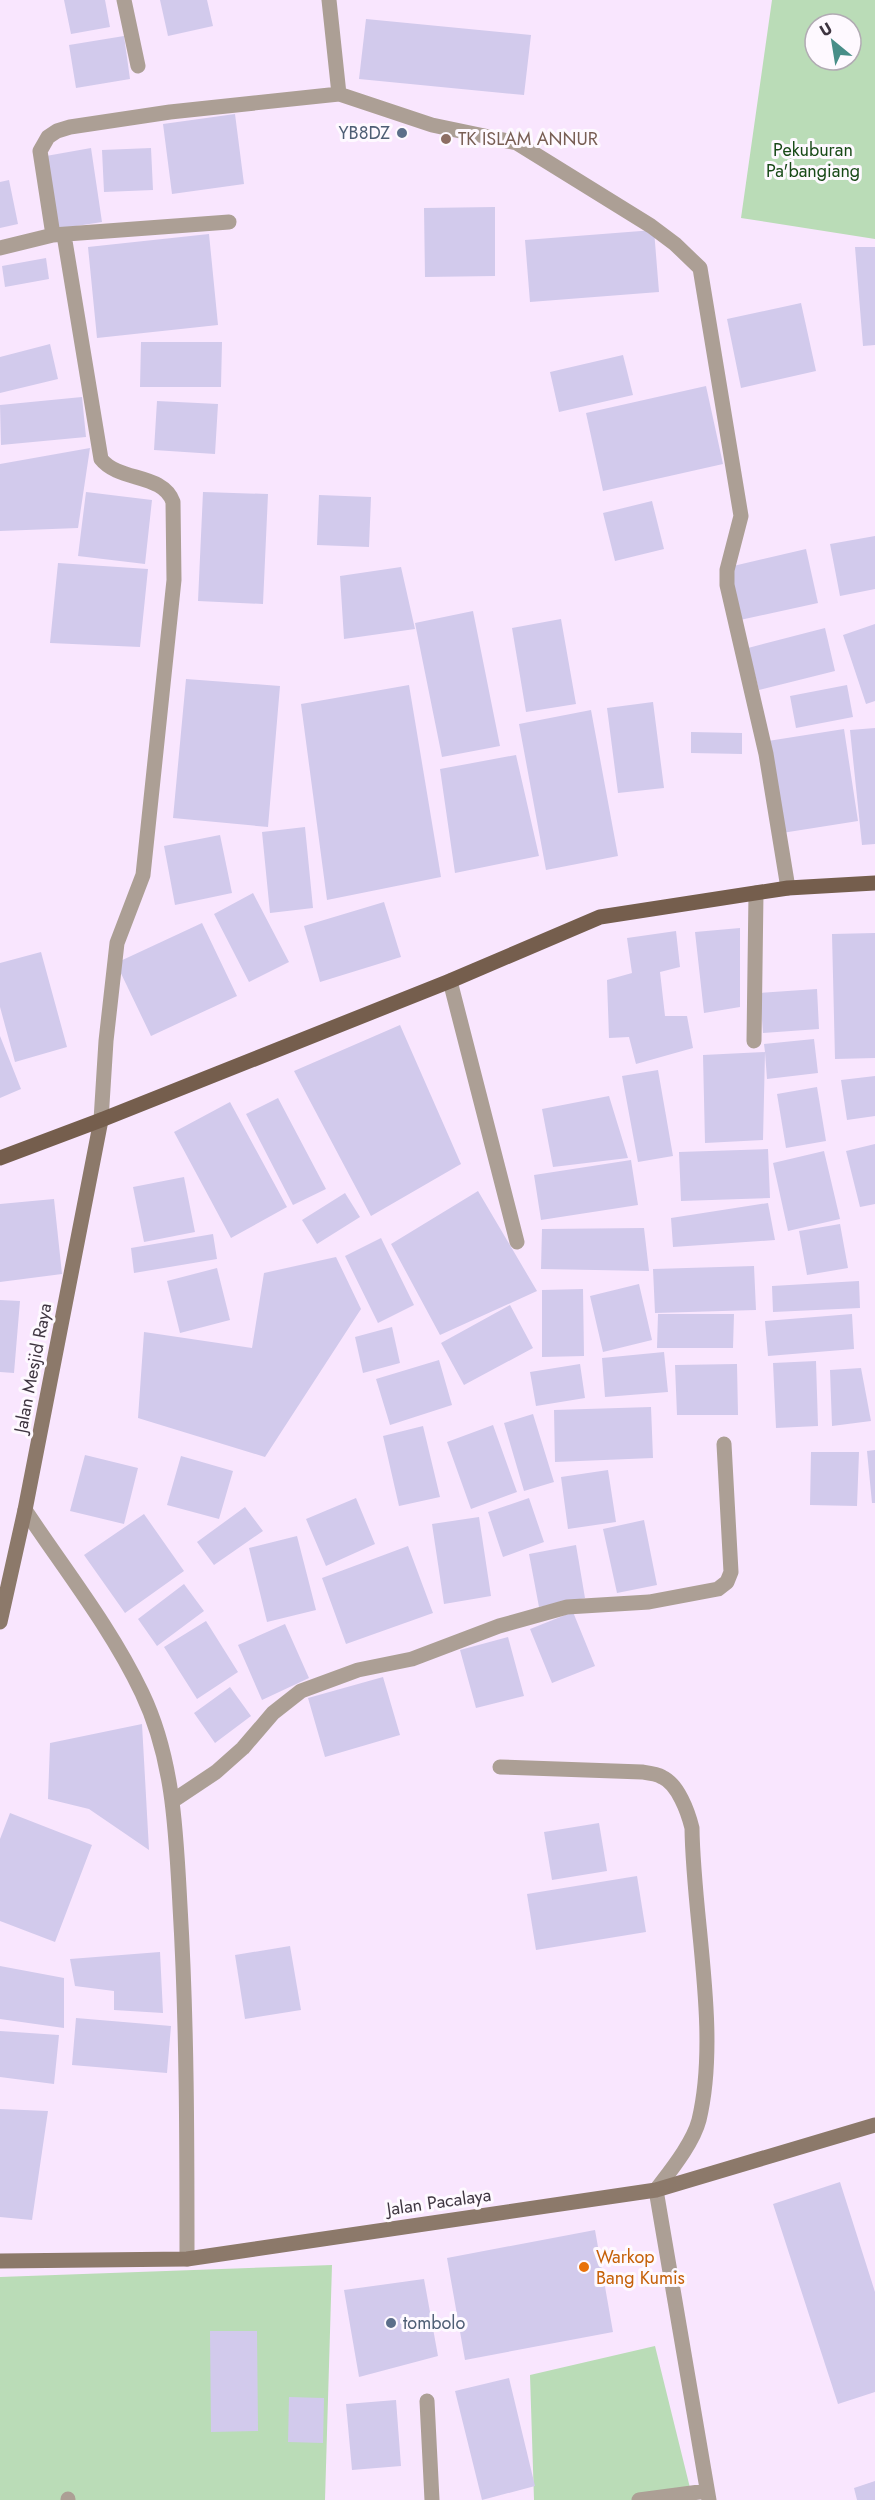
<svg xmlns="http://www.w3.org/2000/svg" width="875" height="2500" font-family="Jost,sans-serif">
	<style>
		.green { fill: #badcb7; fill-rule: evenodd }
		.building { fill: #d2caec }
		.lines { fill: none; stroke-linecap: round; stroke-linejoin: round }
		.lane { stroke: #ac9f95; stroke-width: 15 }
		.street { stroke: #ac9f95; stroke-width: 15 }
		.secondary { stroke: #8c796a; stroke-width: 15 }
		.primary { stroke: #755e4d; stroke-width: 15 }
		.service-dot { fill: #5c6f8a; stroke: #fef9ff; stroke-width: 2 }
		.education-dot { fill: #8d6e63; stroke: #fef9ff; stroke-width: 2 }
		.food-dot { fill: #e8710a; stroke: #fef9ff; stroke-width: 2 }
		.labels { text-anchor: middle; stroke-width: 6; stroke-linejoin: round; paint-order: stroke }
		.service-label { font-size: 18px; fill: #4e5e75; stroke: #fef9ff; text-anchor: end }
		.education-label { font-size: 18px; fill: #785e54; stroke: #fef9ff; text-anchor: start }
		.park-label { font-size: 18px; fill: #184a17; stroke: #fef9ff }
		.street-label { font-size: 18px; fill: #3e3540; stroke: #fef9ff }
		.food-label { font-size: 18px; fill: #c56008; stroke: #fef9ff; text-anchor: start }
	</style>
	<rect width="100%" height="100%" fill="#f9e6fe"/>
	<path class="green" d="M772 0H875V239L741 218ZM815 24H851V60H815Z
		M332 2265 325 2500H0V2277Z
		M655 2346 693 2500H534L530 2375Z"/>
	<path class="building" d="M64 0H105L110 27 71 34Z
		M160 0H207L213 26 168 36Z
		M366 19 531 35 524 95 359 79Z
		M124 36 130 79 76 88 69 45Z
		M235 114 244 184 172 194 163 124Z
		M91 148 102 222 57 229 46 156Z
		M151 148 153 190 104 192 102 150Z
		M9 180 18 224 0 228V182Z
		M495 207V276L425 277 424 208Z
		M654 230 659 292 530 302 525 240Z
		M209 234 218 325 97 338 88 247Z
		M855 247H875V345L863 346Z
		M46 258 49 279 5 287 2 266Z
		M801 303 816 371 741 388 727 319Z
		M141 342H222L221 387H140Z
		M50 344 58 379 0 393V357Z
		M623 355 633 395 559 412 550 372Z
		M706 386 723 464 603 491 586 413Z
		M82 397 86 437 1 445 0 405Z
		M157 401 218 404 215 454 154 450Z
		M90 448 78 528 0 531V464Z
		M86 492 152 500 145 564 78 556Z
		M203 492 268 494 263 604 198 601Z
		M319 495 371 497 369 547 317 545Z
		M652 501 664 549 615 561 603 513Z
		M875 536V589L840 596 830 544Z
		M806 549 818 603 740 620 729 567Z
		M58 563 148 569 140 647 50 643Z
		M401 567 415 629 344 639 340 576Z
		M473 611 500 746 442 757 415 623Z
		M561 619 576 704 526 712 512 628Z
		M875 624V701L866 704 843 635Z
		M825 628 835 671 759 690 748 648Z
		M186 679 280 686 268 827 173 818Z
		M409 685 441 877 327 900 301 704Z
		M847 685 853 717 796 728 790 696Z
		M653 702 664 788 618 793 607 708Z
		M591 710 618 856 546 870 519 724Z
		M875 728V844L862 845 850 730Z
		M844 729 858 821 782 833 768 741Z
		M691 732 742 733V754L691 753Z
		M516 755 539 856 455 873 440 769Z
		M305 827 313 908 270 913 262 832Z
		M220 835 232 893 175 905 164 846Z
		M253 893 289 962 249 982 214 914Z
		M384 902 401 957 320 982 304 926Z
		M202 923 237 996 151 1036 116 963Z
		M740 928V1007L704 1013 695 932Z
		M676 931 680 967 660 972 665 1016H687L693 1048 636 1064 629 1037 609 1038 607 980 632 973 627 938Z
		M875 933V1058L835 1059 832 934Z
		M41 952 67 1047 15 1062 0 1007V963Z
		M817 989 819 1029 763 1033 760 993Z
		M400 1025 461 1164 371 1216 294 1071Z
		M0 1036 21 1089 0 1098Z
		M814 1039 818 1073 767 1079 765 1052 763 1140 705 1143 703 1055 765 1052 764 1044Z
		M658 1070 673 1156 638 1162 622 1076Z
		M875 1076V1116L847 1120 841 1080Z
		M817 1087 826 1141 786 1148 777 1094Z
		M609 1096 628 1158 553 1167 542 1109Z
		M278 1098 326 1189 293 1205 246 1114Z
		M230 1102 287 1207 231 1238 174 1132Z
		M875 1144V1204L860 1207 846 1151Z
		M768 1149 770 1198 681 1201 679 1152Z
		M824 1151 840 1219 788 1231 773 1163Z
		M631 1160 638 1205 541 1220 534 1175Z
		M184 1177 195 1232 144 1242 133 1187Z
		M478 1191 537 1291 440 1335 391 1244Z
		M345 1193 360 1217 317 1244 302 1220Z
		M54 1199 62 1274 0 1282V1204Z
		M768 1203 775 1240 673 1247 671 1218Z
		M840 1224 848 1268 807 1275 799 1231Z
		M644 1228 649 1271 541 1269 542 1229Z
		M213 1234 217 1259 134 1273 131 1248Z
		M381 1238 414 1305 378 1323 345 1256Z
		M336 1257 361 1309 265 1457 138 1418 144 1332 252 1348 264 1273Z
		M754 1266 756 1310 655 1313 653 1269Z
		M217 1268 230 1320 180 1333 167 1281Z
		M859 1281 860 1308 773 1312 772 1286Z
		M639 1284 652 1340 603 1352 590 1296Z
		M583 1289 584 1356 542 1357V1290Z
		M0 1300 20 1301 14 1373 0 1372Z
		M510 1305 533 1348 464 1385 441 1343Z
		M658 1314H734L733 1348H657Z
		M852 1314 854 1349 768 1356 765 1321Z
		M392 1327 400 1363 363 1373 355 1337Z
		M664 1352 668 1392 605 1397 602 1358Z
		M439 1360 452 1405 390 1425 376 1379Z
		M816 1361 818 1426 776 1428 773 1363Z
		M580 1364 585 1398 536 1406 530 1372Z
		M737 1364 738 1415H677L675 1365Z
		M861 1368 871 1421 832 1426 830 1370Z
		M651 1407 653 1458 555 1462 554 1410Z
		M533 1414 554 1482 524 1491 504 1423Z
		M493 1425 517 1492 471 1509 447 1442Z
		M423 1426 440 1497 399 1506 383 1436Z
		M875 1450V1503H872L867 1451Z
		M811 1452H859L857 1506 810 1505Z
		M85 1455 138 1468 124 1524 70 1511Z
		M181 1456 233 1471 219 1519 167 1505Z
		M608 1470 616 1522 568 1529 561 1477Z
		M356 1498 375 1544 326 1566 306 1519Z
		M529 1498 544 1542 503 1557 488 1512Z
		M245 1507 263 1531 214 1565 197 1542Z
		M144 1514 184 1571 125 1613 84 1555Z
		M479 1517 491 1596 444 1604 432 1524Z
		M644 1520 657 1585 617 1593 603 1529Z
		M297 1536 316 1610 267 1622 249 1548Z
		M576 1545 585 1598 539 1607 529 1554Z
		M408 1546 433 1613 346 1644 322 1578Z
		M184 1584 204 1611 157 1646 138 1619Z
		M573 1612 595 1666 552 1683 530 1629Z
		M206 1621 238 1672 197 1699 164 1647Z
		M285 1624 309 1678 262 1700 238 1645Z
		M508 1637 524 1696 476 1708 460 1650Z
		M383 1677 400 1735 325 1757 308 1698Z
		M230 1687 251 1716 215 1743 194 1713Z
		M142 1724 149 1850 89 1809 48 1799 50 1743Z
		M10 1813 92 1845 55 1942 0 1921V1839Z
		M599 1823 607 1871 552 1880 544 1832Z
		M637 1876 646 1932 536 1950 527 1894Z
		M290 1946 301 2010 245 2019 235 1955Z
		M160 1952 163 2013 114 2010V1991L75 1986 70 1959Z
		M0 1966 64 1978V2028L0 2019Z
		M76 2018 171 2026 167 2073 72 2065Z
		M0 2031 59 2035 54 2084 0 2077Z
		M0 2109 48 2111 32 2220 0 2217Z
		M840 2182 875 2292V2392L838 2404 773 2204Z
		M595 2230 613 2332 465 2360 447 2258Z
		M424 2279 438 2356 359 2377 344 2290Z
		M210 2331H257L258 2431 211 2432Z
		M509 2378 535 2486 482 2500 455 2391Z
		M289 2397 324 2398 323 2443 288 2442Z
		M396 2400 401 2466 352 2470 346 2404Z
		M875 2481V2500H857L854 2488Z"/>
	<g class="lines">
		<path class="lane" d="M450 981 517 1242"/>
		<path class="street" d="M124 0 138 66
			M329 0 339 94
			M53 235 40 151 48 137 57 131 70 127 170 112 339 94 432 125 517 143 651 226 675 244 700 268 741 516 727 570V585L766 754 788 888
			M64 235 101 459C119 482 163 473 173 502L174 580 143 875 117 943 106 1041 101 1120
			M0 248 53 235 229 222
			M754 1041 756 893
			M25 1510C65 1570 111 1628 142 1693 174 1760 176 1834 180 1906 187 2024 187 2141 187 2259
			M500 1767 642 1772C649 1773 657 1774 662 1777 678 1784 688 1812 692 1828 693 1919 720 2032 699 2120 693 2143 671 2170 656 2190L709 2500
			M174 1800 216 1772 243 1748 273 1713 301 1691 358 1670 412 1659 499 1626 567 1607 649 1602 718 1589 727 1582 731 1572 724 1444
			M427 2401 432 2500
			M68 2500V2499
			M639 2500 707 2491"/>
		<path class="secondary" d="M0 1622 25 1510 101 1120
			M0 2261 187 2259 656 2190 875 2125"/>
		<path class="primary" d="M0 1158 101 1120 450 981 600 917 788 888 875 883"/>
	</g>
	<g class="service-dot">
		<circle cx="402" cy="133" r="6"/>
		<circle cx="391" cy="2323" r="6"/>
	</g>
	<circle class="education-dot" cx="446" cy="139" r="6"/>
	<circle class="food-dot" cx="584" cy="2267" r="6"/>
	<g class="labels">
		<g class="service-label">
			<text x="390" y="139">YB8DZ</text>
			<text x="403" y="2329" text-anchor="start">tombolo</text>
		</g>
		<g class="education-label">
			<text x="458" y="145">TK ISLAM ANNUR</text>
		</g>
		<g class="park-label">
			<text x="813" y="156">Pekuburan<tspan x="813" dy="21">Pa'bangiang</tspan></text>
		</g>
		<g class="street-label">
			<text transform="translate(33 1368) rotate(-79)" y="6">Jalan Mesjid Raya</text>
			<text transform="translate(439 2202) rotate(-8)" y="6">Jalan Pacalaya</text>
		</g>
		<g class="food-label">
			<text x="596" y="2263">Warkop<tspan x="596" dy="21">Bang Kumis</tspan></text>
		</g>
	</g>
	<g transform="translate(833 42) rotate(330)"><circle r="28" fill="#fef9ff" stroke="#b1abb3" stroke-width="1.5"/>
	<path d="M0-4.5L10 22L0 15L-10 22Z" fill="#488e88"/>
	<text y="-9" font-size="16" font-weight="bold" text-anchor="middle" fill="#3e3540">U</text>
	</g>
</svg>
